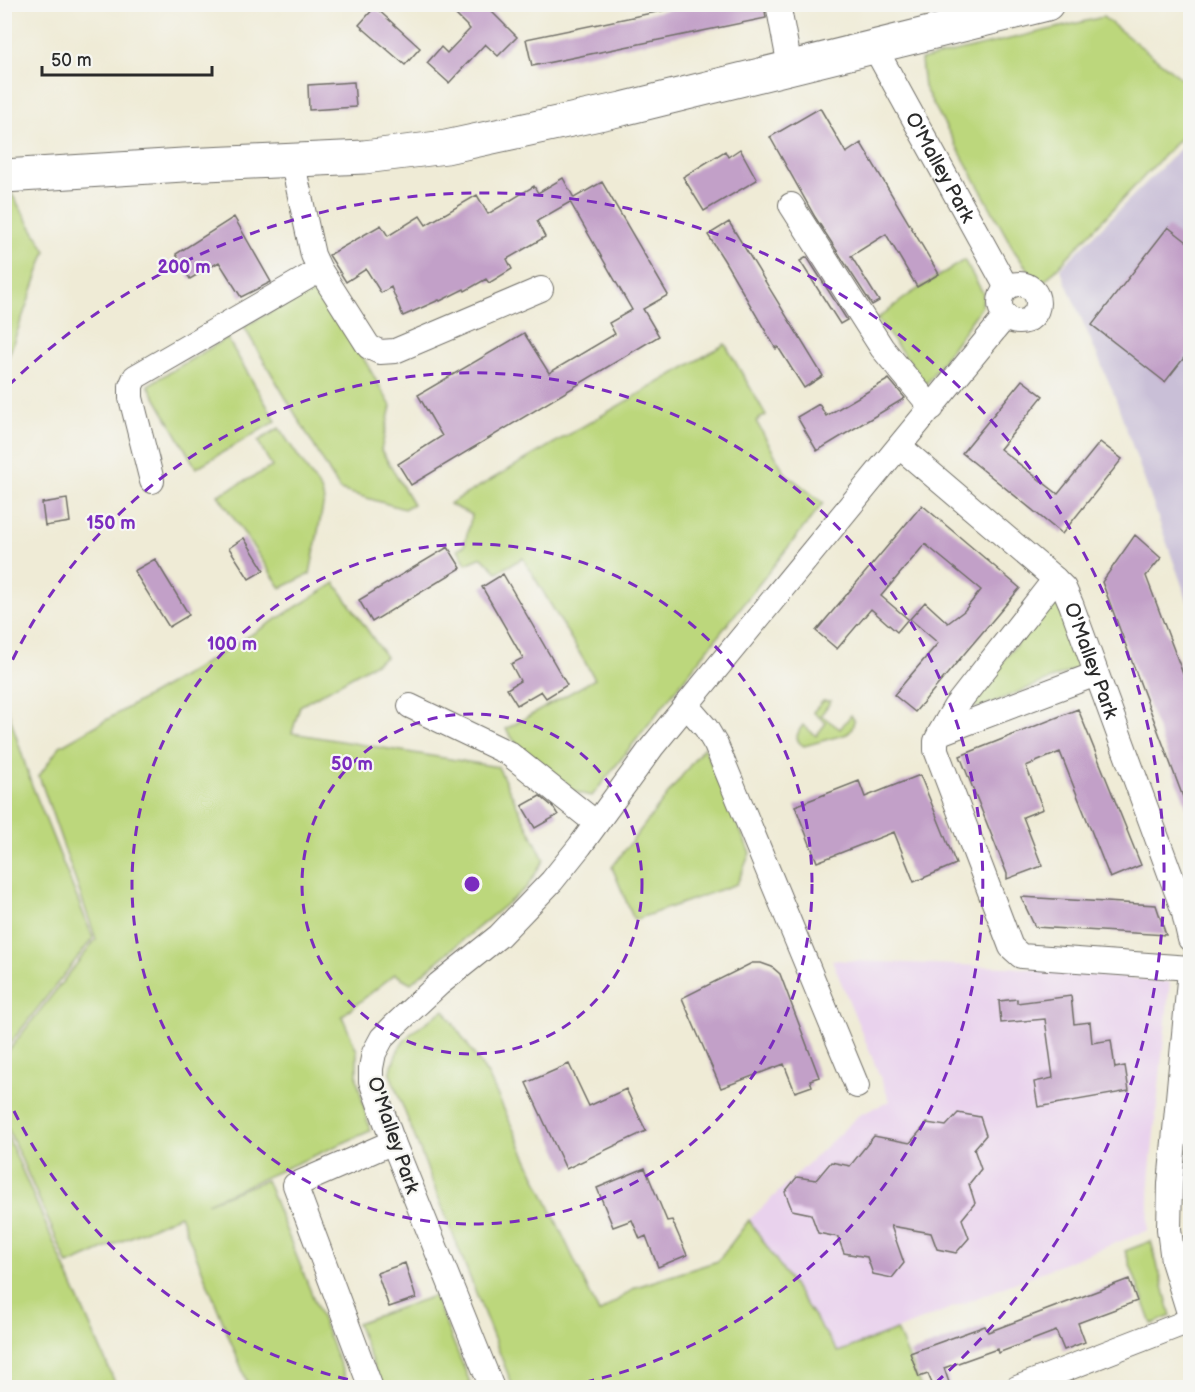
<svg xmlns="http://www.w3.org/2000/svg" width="1195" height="1392" font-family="'Balsamiq Sans',sans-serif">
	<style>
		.built { fill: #e9d2ed }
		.industrial { fill: #c9bfd7 }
		.green { fill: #bcd77c; stroke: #748154; stroke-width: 1.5 }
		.building { fill: #c2a0c8 }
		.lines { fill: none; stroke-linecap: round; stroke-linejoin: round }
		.minor-casing { stroke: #706e67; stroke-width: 26 }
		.secondary-casing { stroke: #706e67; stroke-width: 35 }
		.minor { stroke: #fff; stroke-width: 24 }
		.secondary { stroke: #fff; stroke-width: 33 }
		.ring { fill: none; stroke: #7b2cbf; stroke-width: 3; stroke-dasharray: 10 8 }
		.labels { text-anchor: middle; stroke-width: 4.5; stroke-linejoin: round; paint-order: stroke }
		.street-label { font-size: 20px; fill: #2b2b2b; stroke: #f6f6f2 }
		.centre { fill: #7b2cbf; stroke: #f6f6f2; stroke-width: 3 }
		.ring-label { font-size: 18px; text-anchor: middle; font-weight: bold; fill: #7b2cbf; stroke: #f6f6f2; stroke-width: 4.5; stroke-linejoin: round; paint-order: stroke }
	</style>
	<rect width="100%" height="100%" fill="#f6f6f2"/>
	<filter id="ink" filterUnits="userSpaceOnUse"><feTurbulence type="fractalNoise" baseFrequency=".0167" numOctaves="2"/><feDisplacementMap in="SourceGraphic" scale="12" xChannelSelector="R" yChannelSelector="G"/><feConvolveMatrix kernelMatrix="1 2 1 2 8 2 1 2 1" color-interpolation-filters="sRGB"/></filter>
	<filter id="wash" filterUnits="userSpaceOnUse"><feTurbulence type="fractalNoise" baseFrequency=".008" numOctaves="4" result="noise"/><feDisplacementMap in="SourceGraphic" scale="24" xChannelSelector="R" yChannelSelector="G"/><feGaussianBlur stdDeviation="1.35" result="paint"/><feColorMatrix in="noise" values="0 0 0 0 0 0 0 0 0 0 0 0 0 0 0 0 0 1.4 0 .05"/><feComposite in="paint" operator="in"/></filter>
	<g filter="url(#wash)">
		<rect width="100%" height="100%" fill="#efebd6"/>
		<path class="built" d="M832 960 1009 967 1170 982 1150 1171 1148 1230 838 1353 749 1220 859 1115 890 1101Z"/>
		<path class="industrial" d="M1190 136V608L1114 394 1060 269 1180 149Z"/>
		<path class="green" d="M1103 17 1190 85V128L1040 286 1015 252 924 87 921 60Z
			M5 183 46 251 5 366Z
			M964 260 983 293 982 306 926 384 877 319 910 294Z
			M320 283 391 406 381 450 413 504 404 509 340 490 244 327Z
			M227 338 276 421 196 468 148 385Z
			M725 344 766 415 756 421 785 473 823 503 592 796C560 792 523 756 506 729L595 679 523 558 497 572 482 557 466 564 458 549 464 546 472 515 449 504Z
			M279 428 321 490 324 500 310 574 281 588 218 495 272 467 258 441Z
			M335 583 386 657 300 706 292 733 498 767 544 860 527 887 411 983 395 974 342 1016 357 1051V1079L370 1131 207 1203 266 1180 349 1387H249L180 1215 68 1265 5 1122V1055L96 939 39 776 60 746 187 674Z
			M1053 600 1060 601 1083 666 979 708 973 706 970 701Z
			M4 698 31 783 93 938 5 1050Z
			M823 701H831L821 715 840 729 851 715 854 720C853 726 852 731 847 734L804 746C793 740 797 733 803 725L816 736 826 723 813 712Z
			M704 747 750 853 737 884 634 920 612 867Z
			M444 1010 488 1075 599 1313 636 1287 718 1261 749 1220 838 1352 897 1330 921 1387H513L390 1074C399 1035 413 1032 444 1010Z
			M4 1131H5L117 1387H5Z
			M1151 1241 1171 1316 1152 1324 1125 1251Z
			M434 1296 472 1387H382L357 1323Z"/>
		<g id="blocks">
			<path class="building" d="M445 4H484L517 37 498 56 485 44 449 83 427 63 441 47 447 53 470 29Z
				M695 4H764L766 18 532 66 526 39Z
				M375 7 420 48 405 65 359 25Z
				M354 82 356 107 309 110 308 85Z
				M820 108 846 153 861 143 939 274 917 287 886 234 851 256 879 301 872 305 815 217 770 137Z
				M740 149 757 180 704 211 683 177 725 151 728 157Z
				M563 178 574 198 602 182 668 295 643 309 659 336 411 485 398 464 442 436 418 395 524 333 549 373 615 334 609 323 632 310 570 202 537 221 545 237 507 259 512 269 489 283 486 279 465 291 464 289 440 301 439 300 403 316 391 287 381 293 366 269 346 282 329 255 381 225 388 236 420 216 426 225 477 195 488 214 534 186 538 193Z
				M234 217 271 282 241 297 219 262 190 279 176 254Z
				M729 222 823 376 804 388 778 347 776 349 724 260 708 235Z
				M1168 227 1191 245V349L1165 382 1092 325Z
				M807 257 847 320 840 324 800 261Z
				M889 379 905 398 817 451 797 417 819 404 826 416Z
				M1022 380 1043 396 1000 449 1058 494 1100 442 1122 459 1062 534 962 453Z
				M67 499 70 522 45 526 42 503Z
				M922 505 1020 588 915 712 894 695 938 643 910 619 925 602 948 623 964 611 981 590 925 544 881 596 908 619 897 632 871 609 837 649 816 631Z
				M1135 535 1161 558 1146 576 1191 695V813H1189L1102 582Z
				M244 538 264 570 249 579 229 548Z
				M448 547 461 568 372 622 359 600Z
				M155 559 189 615 169 627 134 571Z
				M503 574 567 685 546 698 541 691 517 705 507 689 520 681 511 664 523 658 482 587Z
				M1078 709 1141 865 1110 878 1060 752 1026 766 1043 809 1023 817 1042 866 1007 879V874L960 756Z
				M920 775 956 864 914 882 894 832 817 862 795 806 859 781 865 797Z
				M540 796 553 807 558 815 535 828 522 806Z
				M1021 897 1156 905 1166 935 1035 927Z
				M752 963H761L772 967 780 974 819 1077 810 1080 812 1086 795 1092 784 1064 721 1088 682 998Z
				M1071 996 1074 1024 1090 1022 1092 1043 1111 1040 1115 1068 1125 1066 1129 1091 1038 1107 1034 1082 1053 1078 1045 1019 1001 1023 999 1001 1017 999V1003Z
				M569 1064 589 1106 626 1089 646 1131 566 1169 526 1083Z
				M958 1113 980 1117 986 1135 974 1149 981 1169 969 1184 975 1203 962 1219 969 1238 956 1253 937 1249 931 1233 891 1226 904 1263 892 1278 873 1274 867 1257 844 1253 838 1237 818 1233 811 1214 792 1210 785 1192 797 1177 816 1180 831 1162 850 1166 874 1136 910 1143 927 1123 946 1126Z
				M645 1168 667 1221 672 1220 687 1255 658 1267 646 1236 640 1239 632 1220 613 1227 597 1188Z
				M405 1263 416 1298 389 1307 377 1273Z
				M1129 1279 1137 1301 1078 1323 1085 1342 1064 1350 1056 1331 998 1353 997 1349 944 1368 951 1388H934L928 1374 919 1377 910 1353 985 1326 988 1332Z"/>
		</g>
	</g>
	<g filter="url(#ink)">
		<use href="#blocks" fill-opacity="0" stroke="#706e67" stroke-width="1.5"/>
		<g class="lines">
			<g class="minor-casing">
				<g id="minor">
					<path d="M778 4 790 67"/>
					<path id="s1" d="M875 48 1007 288"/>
					<path d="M292 160 313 255 320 270 369 347 380 352 395 351 541 289"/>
					<path d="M791 205 882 348 932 408"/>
					<circle cx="1019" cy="303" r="19"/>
					<path id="s2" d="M900 447 1055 579 1064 588 1071 604 1183 909 1190 939"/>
					<path d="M152 481 131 398V386L135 377 320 270"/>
					<path d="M1096 674 940 733 936 741V750L1011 947 1021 956 1190 968"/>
					<path d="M686 705 706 728 716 745 857 1086"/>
					<path d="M410 706 508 753 596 823"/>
					<path d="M940 733 955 707 1055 579"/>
					<path d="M1190 970 1170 1184 1169 1229 1173 1261 1190 1316"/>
					<path d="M371 1388 295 1185 393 1142"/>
					<path d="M492 1388 393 1142 371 1081V1068L374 1053 382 1038 395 1025 439 984 499 936 552 881 580 846 652 747 1006 316"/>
					<path d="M1017 1388 1179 1325 1190 1319"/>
				</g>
			</g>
			<g class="secondary-casing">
				<path id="secondary" d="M4 176 183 165 364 157 446 147 622 109 1047 4"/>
			</g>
			<use href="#minor" class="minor"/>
			<use href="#secondary" class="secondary"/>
		</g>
	</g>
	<g class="ring">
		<circle cx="472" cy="884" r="170"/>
		<circle cx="472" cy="884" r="340"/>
		<path d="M383 1387A511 511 0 0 1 5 1092M5 676A511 511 0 1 1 561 1387"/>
		<path d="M8 386A681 681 0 1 1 932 1386"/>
	</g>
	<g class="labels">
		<g class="street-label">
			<text dy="7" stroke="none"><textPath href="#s1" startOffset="136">O'Malley Park</textPath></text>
			<text dy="7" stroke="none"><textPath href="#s2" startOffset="294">O'Malley Park</textPath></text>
			<text transform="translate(394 1135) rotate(71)" y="7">O'Malley Park</text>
		</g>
	</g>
	<circle cx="472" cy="884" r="9" class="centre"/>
	<g class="ring-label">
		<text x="184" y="273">200 m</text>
		<text x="111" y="529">150 m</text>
		<text x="232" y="650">100 m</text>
		<text x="352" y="770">50 m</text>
	</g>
	<rect width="1195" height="1392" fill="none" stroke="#f6f6f2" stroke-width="24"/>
	<path d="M42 66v9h170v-9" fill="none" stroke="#2b2b2b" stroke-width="3"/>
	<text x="51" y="66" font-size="18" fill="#2b2b2b" stroke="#f6f6f2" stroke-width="4.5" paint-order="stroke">50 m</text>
</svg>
